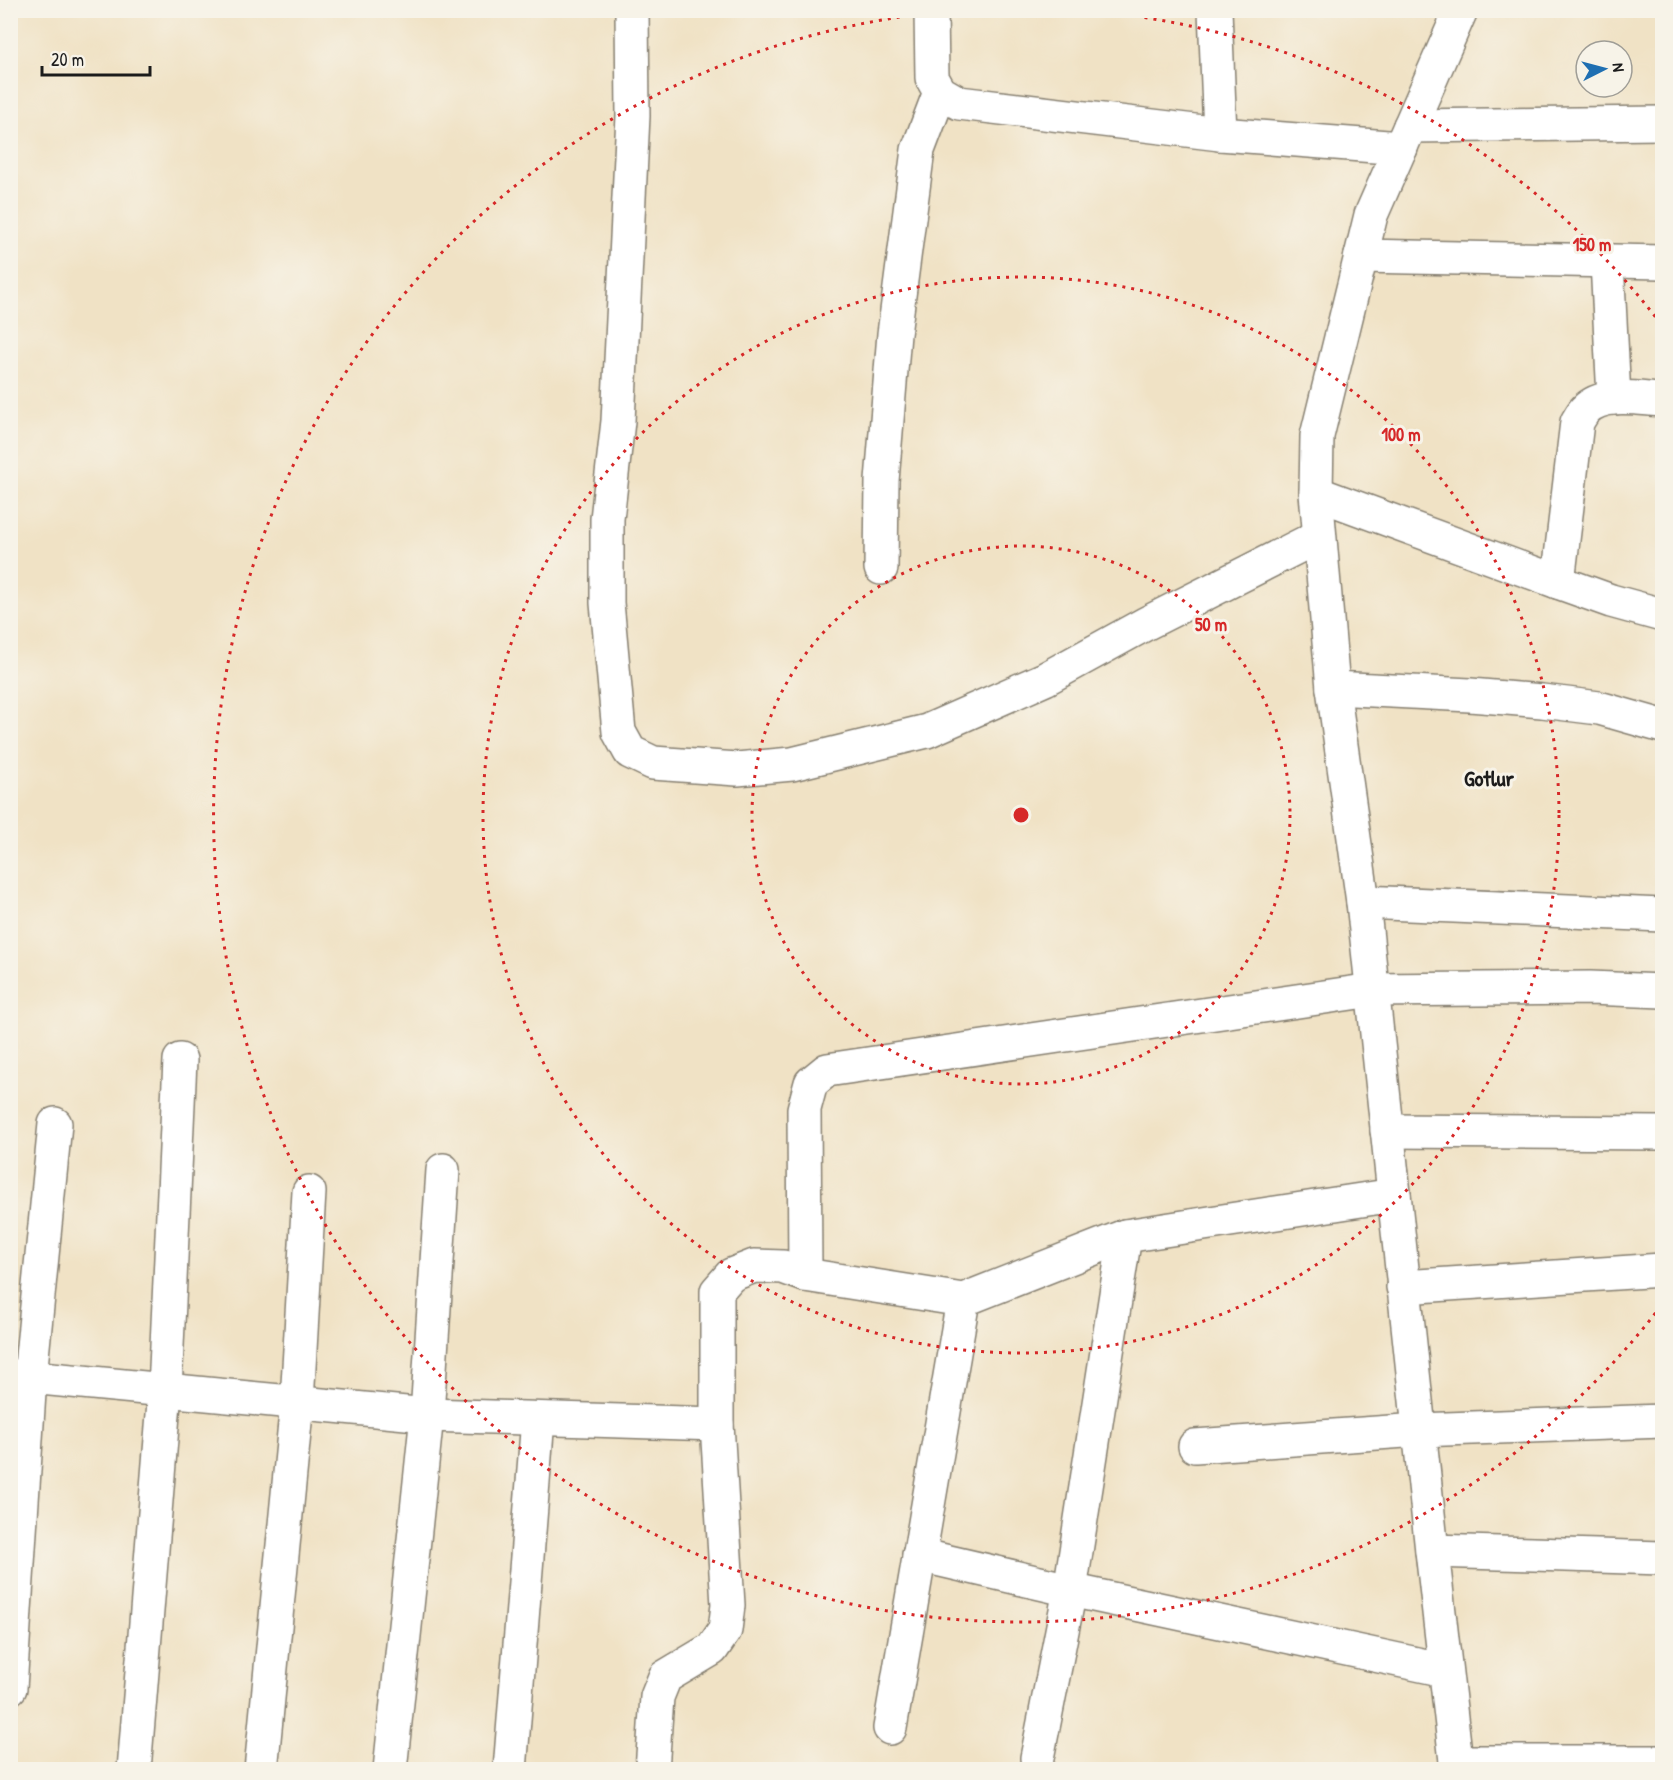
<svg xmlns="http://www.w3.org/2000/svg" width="1673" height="1780" viewBox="0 0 1673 1780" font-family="'Patrick Hand',sans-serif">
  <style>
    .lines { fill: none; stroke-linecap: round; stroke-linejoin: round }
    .minor-casing { stroke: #867f70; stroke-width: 36 }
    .minor { stroke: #fff; stroke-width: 33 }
    .ring { fill: none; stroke: #d62828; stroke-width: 3; stroke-dasharray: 3 6 }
    .labels { text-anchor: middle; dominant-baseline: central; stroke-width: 6; stroke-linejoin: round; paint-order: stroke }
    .quarter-label { font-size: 22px; font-weight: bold; fill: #1c1c1c; stroke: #f7f3e8 }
    .centre { fill: #d62828; stroke: #f7f3e8; stroke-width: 3 }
    .ring-label { font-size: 18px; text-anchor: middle; font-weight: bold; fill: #d62828; stroke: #f7f3e8; stroke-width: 6; stroke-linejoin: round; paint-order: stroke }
  </style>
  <rect width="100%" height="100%" fill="#f7f3e8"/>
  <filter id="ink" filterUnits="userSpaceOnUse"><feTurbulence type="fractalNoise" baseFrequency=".0167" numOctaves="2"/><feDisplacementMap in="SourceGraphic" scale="12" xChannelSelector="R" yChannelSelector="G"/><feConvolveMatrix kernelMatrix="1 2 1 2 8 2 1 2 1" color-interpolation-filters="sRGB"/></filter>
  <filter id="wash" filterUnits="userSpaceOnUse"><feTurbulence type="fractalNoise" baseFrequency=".008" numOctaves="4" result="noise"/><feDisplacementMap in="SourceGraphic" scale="24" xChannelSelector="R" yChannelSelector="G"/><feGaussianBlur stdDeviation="1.35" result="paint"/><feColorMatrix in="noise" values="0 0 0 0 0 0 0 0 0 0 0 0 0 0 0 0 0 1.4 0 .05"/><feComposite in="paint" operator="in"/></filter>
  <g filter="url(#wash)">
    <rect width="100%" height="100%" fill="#f0e2c5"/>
  </g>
  <g filter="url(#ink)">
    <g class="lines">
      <g class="minor-casing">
        <g id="minor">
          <polyline points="632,10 633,116 618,421 607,519 607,603 619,732 630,752 653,763 737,769 792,764 927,731 1045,679 1147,623 1319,536"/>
          <polyline points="931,10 932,78 940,92 959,103 1220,134 1401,148"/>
          <polyline points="1215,10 1220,134"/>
          <polyline points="1410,126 1662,123"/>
          <polyline points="1361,256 1662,262"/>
          <polyline points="1607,262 1614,398"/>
          <polyline points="1316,493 1558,582 1611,601 1662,615"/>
          <polyline points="881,568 882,481 894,334 918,150 940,92"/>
          <path d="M1558,582L1577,422C1579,419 1582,413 1585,410C1603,391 1639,399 1662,400"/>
          <polyline points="1333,688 1470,695 1542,701 1599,708 1662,726"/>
          <polyline points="1363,902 1662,915"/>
          <polyline points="1387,1131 1662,1133"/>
          <polyline points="805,1275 804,1109 811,1083 827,1070 1372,990 1590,988 1662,991"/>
          <polyline points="1403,1287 1662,1270"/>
          <polyline points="10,1377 30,1377 427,1415 717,1424"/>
          <polyline points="1195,1446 1419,1430 1662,1421"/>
          <polyline points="1432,1551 1662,1558"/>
          <polyline points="919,1555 1070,1590 1445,1670"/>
          <polyline points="10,1688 30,1377 55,1124"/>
          <polyline points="890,1728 963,1300"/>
          <polyline points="1037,1758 1070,1590 1125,1236"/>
          <polyline points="1456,1762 1662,1762"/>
          <polyline points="134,1770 165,1390 180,1060"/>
          <polyline points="261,1770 297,1402 309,1192"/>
          <polyline points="390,1770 427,1415 443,1170"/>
          <polyline points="510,1770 538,1419"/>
          <polyline points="652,1770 657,1697 665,1677 712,1649 725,1630 728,1605 717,1424 717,1291 731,1275 754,1266 783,1267 805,1275 963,1300 1125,1236 1394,1195"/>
          <polyline points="1457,1770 1432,1551 1363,902 1333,688 1316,493 1317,436 1371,215 1461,10"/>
        </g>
      </g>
      <use href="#minor" class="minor"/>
    </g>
  </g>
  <g class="ring">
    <circle cx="1021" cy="815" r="269"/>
    <circle cx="1021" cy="815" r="538"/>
    <path d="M1661 1306A807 807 0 1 1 951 11M1091 11A807 807 0 0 1 1661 324"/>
  </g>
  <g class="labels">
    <g class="quarter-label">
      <text x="1489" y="778">Gotlur</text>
    </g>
  </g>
  <circle cx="1021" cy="815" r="9" class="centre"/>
  <g class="ring-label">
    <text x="1592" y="251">150 m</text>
    <text x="1401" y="441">100 m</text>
    <text x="1211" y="631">50 m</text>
  </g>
  <rect width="1673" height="1780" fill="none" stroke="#f7f3e8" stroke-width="36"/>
  <g transform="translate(1604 69) rotate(84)"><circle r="28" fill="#f7f3e8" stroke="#9f9d96" stroke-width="1.5"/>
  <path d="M0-4.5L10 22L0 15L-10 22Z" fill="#1f6fb2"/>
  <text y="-9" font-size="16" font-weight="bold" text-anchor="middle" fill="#1c1c1c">N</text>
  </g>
  <path d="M42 66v9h108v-9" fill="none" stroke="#1c1c1c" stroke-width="3"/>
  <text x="51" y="66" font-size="18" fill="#1c1c1c" stroke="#f7f3e8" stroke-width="4.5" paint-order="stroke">20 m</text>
</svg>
